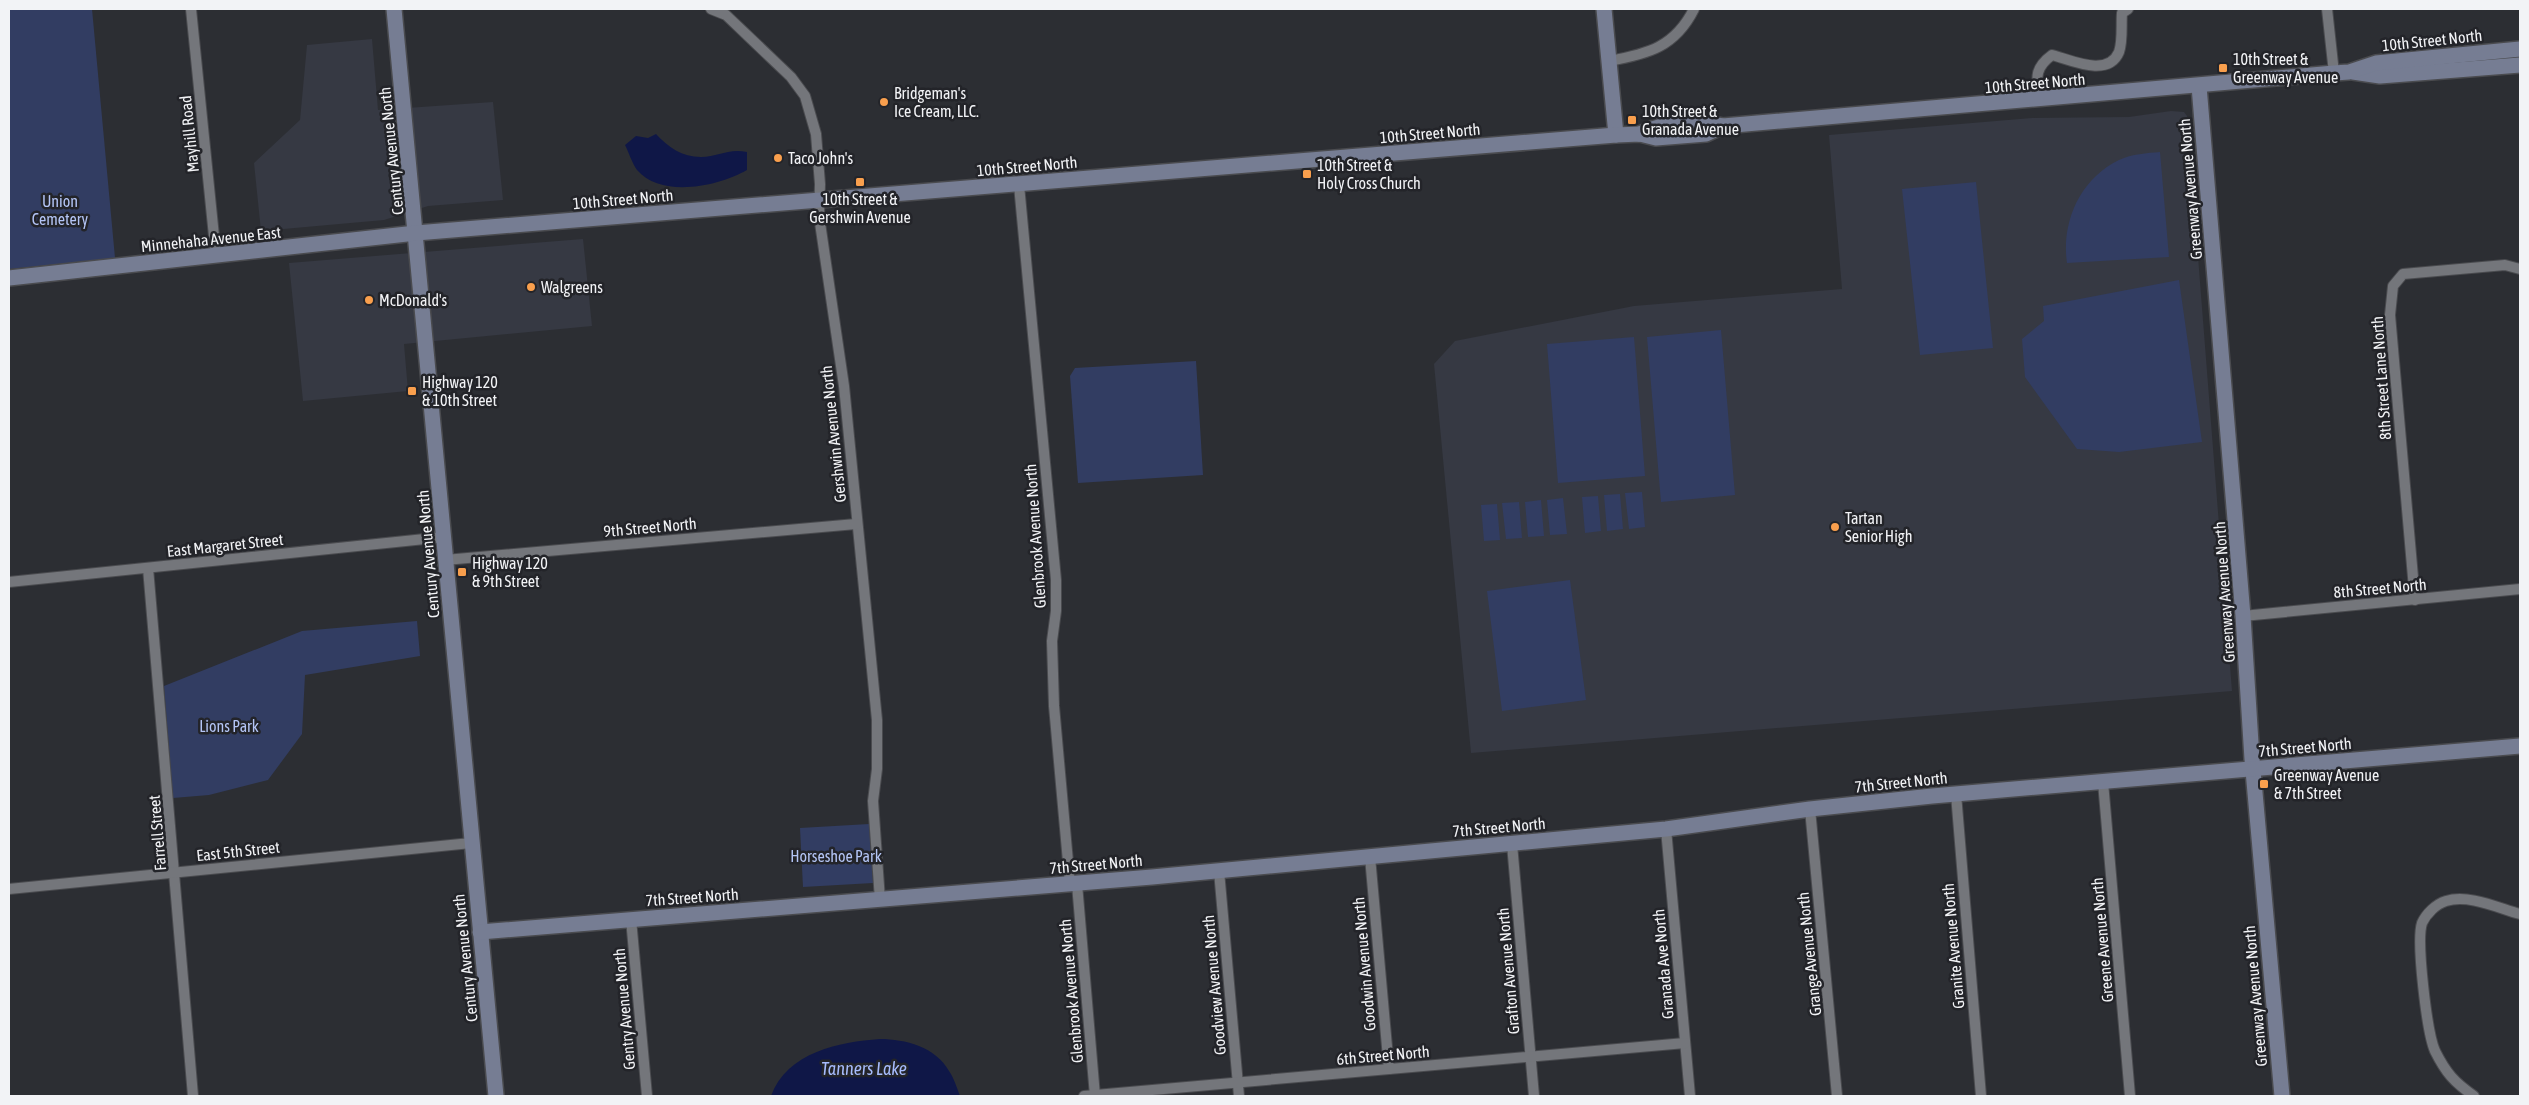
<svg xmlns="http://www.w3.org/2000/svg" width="2529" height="1105" viewBox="0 0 2529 1105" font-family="'Asap Condensed',sans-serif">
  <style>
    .built { fill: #363943 }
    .green { fill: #323d62 }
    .water { fill: #0f1747 }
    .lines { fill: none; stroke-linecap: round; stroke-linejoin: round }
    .street-casing { stroke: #4a4b4f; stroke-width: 12 }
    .secondary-casing { stroke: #4a4b4f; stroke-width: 18 }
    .street { stroke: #74767b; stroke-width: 10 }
    .secondary { stroke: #767d93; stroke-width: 15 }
    .poi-dot { fill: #f99f4d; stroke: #232429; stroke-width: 2 }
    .labels { text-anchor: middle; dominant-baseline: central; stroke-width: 5; stroke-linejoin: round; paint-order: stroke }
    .street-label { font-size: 16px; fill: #f2f3f6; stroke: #232429 }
    .poi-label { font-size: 16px; fill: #f2f3f6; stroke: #232429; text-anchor: start }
    .park-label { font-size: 16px; fill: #b4c5f6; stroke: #232429 }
    .water-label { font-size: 18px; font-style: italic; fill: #a7bcfd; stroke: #232429 }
  </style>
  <rect width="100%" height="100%" fill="#2c2e33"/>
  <g class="built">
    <polygon points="372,39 378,110 493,102 503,200 428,206 384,220 261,231 254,163 300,120 307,45"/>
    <polygon points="2171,111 2184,112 2187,116 2232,691 1471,753 1434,364 1455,341 1634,306 1842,289 1829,135 2032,118 2129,117"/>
    <polygon points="583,239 592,326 404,344 408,391 303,401 289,263"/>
  </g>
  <g class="green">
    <polygon points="9,9 92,9 115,258 9,269"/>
    <path d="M2160,152L2169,257L2067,263C2061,222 2080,179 2119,160C2132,154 2147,153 2160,152Z"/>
    <polygon points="1976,182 1993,348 1920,355 1902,189"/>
    <polygon points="2179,280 2202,442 2119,452 2077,449 2025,377 2022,339 2044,321 2043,306"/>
    <polygon points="1721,330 1735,495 1661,502 1647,337"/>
    <polygon points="1634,337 1645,476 1558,483 1547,344"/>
    <polygon points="1196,361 1203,475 1078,483 1070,376 1075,368"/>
    <polygon points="1642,492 1645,527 1629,529 1625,493"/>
    <polygon points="1620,494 1623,529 1607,531 1604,495"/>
    <polygon points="1598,496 1601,531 1585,533 1582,497"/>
    <polygon points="1563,498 1567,534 1550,535 1547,500"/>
    <polygon points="1541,500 1544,536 1528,537 1525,502"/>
    <polygon points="1519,502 1522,538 1506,539 1502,503"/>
    <polygon points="1497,504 1500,540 1484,541 1481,505"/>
    <polygon points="1570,580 1586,700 1502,711 1487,591"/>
    <polygon points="417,621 420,656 305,675 302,734 268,780 209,795 173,798 164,686 302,631"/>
    <polygon points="869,824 873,883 803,887 800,828"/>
  </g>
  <g class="water">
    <path d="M656,134C668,147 682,157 701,157C718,157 728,148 747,152V170C719,186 662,199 637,170C632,163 629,153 625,145L636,136L648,138Z"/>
    <path d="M880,1039C905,1039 936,1047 949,1071C954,1078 957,1088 960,1096H771C787,1052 839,1042 880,1039Z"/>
  </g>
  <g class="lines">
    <g class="street-casing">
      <g id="street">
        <polyline points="191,9 216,256"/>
        <polyline points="711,9 726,15 791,77 805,96 816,134 820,184 819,216 844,386 877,720 877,769 873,801 880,900"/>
        <polyline points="2327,9 2334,73"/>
        <path d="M1609,61C1648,54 1675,47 1694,9"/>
        <path d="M2039,100C2037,79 2033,69 2052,55C2071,60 2108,78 2119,52C2123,41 2121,24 2122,13L2128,9"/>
        <polyline points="1019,185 1056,580 1056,611 1052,641 1054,706 1070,884"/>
        <polyline points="445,560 856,524"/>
        <polyline points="148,568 193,1096"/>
        <polyline points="9,582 444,537"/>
        <polyline points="2415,600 2390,315 2393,286 2403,274 2505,265 2520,269"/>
        <polyline points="2243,616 2520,589"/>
        <polyline points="2103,782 2130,1096"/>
        <polyline points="1956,794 1981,1096"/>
        <polyline points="1810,809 1837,1096"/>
        <polyline points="1666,829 1690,1096"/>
        <polyline points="1512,844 1534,1096"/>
        <polyline points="1370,857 1389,1069"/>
        <polyline points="1219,871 1239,1096"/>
        <polyline points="1077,884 1095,1096"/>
        <polyline points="9,889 471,843"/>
        <polyline points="631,919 647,1096"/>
        <polyline points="1084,1096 1685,1043"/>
        <path d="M2474,1096C2454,1082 2446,1073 2435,1051C2427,1033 2416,941 2422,923C2426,914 2436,904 2446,901C2469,894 2498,908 2520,914"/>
      </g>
    </g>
    <g class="secondary-casing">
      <g id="secondary">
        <polyline points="394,9 496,1096"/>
        <polyline points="1604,9 1616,135"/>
        <polyline points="2353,72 2380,76 2520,65"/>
        <polyline points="2199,86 2243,616 2252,759 2282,1096"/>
        <path d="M1640,134C1665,121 1696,120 1723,126L2334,73L2349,72L2376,63L2520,49"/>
        <polyline points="9,278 416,233 1616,135 1640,134 1656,138 1706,134 1723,126"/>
        <polyline points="480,932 1152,877 1666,829 1810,809 1932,796 2520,746"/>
      </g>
    </g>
    <use href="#street" class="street"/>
    <use href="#secondary" class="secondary"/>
  </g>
  <g class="poi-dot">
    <rect x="2218" y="63" width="10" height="10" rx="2.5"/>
    <circle cx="884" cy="102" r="5"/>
    <rect x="1627" y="115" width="10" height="10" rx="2.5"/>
    <circle cx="778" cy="158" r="5"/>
    <rect x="1302" y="169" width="10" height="10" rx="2.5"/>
    <rect x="855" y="177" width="10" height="10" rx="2.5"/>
    <circle cx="531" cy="287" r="5"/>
    <circle cx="369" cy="300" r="5"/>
    <rect x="407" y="386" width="10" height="10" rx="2.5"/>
    <circle cx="1835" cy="527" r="5"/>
    <rect x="457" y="567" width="10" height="10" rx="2.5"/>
    <rect x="2259" y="779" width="10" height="10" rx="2.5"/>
  </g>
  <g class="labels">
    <g class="street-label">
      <text transform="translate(2432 40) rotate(-6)">10th Street North</text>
      <text transform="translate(2035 83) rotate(-5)">10th Street North</text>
      <text transform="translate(1430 133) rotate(-5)">10th Street North</text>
      <text transform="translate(189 134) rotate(-96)">Mayhill Road</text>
      <text transform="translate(391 151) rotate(-96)">Century Avenue North</text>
      <text transform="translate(1027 166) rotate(-5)">10th Street North</text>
      <text transform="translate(2190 189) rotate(-95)">Greenway Avenue North</text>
      <text transform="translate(623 199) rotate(-5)">10th Street North</text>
      <text transform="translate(211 239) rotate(-6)">Minnehaha Avenue East</text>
      <text transform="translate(2381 378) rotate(-94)">8th Street Lane North</text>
      <text transform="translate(833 434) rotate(-96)">Gershwin Avenue North</text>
      <text transform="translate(650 527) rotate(-5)">9th Street North</text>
      <text transform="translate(1035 536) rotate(-94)">Glenbrook Avenue North</text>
      <text transform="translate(225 545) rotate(-6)">East Margaret Street</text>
      <text transform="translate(428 554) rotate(-95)">Century Avenue North</text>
      <text transform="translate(2380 588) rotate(-5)">8th Street North</text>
      <text transform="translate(2224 592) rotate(-94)">Greenway Avenue North</text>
      <text transform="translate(2305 747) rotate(-5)">7th Street North</text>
      <text transform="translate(1901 782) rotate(-6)">7th Street North</text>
      <text transform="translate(1499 827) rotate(-5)">7th Street North</text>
      <text transform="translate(157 833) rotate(-95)">Farrell Street</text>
      <text transform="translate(238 851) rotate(-6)">East 5th Street</text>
      <text transform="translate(1096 864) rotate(-5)">7th Street North</text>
      <text transform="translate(692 897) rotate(-4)">7th Street North</text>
      <text transform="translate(2102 940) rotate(-95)">Greene Avenue North</text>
      <text transform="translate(1953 946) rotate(-95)">Granite Avenue North</text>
      <text transform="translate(1809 954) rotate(-96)">Grange Avenue North</text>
      <text transform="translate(465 958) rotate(-96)">Century Avenue North</text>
      <text transform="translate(1364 964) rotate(-95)">Goodwin Avenue North</text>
      <text transform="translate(1663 964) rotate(-95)">Granada Ave North</text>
      <text transform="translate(1508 971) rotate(-95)">Grafton Avenue North</text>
      <text transform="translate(1214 985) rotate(-95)">Goodview Avenue North</text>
      <text transform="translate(1071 991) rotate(-95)">Glenbrook Avenue North</text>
      <text transform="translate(2255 996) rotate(-95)">Greenway Avenue North</text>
      <text transform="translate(624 1009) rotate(-95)">Gentry Avenue North</text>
      <text transform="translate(1383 1055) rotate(-5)">6th Street North</text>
    </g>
    <g class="poi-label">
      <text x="2233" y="59">10th Street &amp;<tspan x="2233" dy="18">Greenway Avenue</tspan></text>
      <text x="894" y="93">Bridgeman's<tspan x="894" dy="18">Ice Cream, LLC.</tspan></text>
      <text x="1642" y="111">10th Street &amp;<tspan x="1642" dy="18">Granada Avenue</tspan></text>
      <text x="788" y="158">Taco John's</text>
      <text x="1317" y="165">10th Street &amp;<tspan x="1317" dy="18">Holy Cross Church</tspan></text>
      <text x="860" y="199" text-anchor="middle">10th Street &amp;<tspan x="860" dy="18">Gershwin Avenue</tspan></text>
      <text x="541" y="287">Walgreens</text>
      <text x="379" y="300">McDonald's</text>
      <text x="422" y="382">Highway 120<tspan x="422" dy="18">&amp; 10th Street</tspan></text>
      <text x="1845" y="518">Tartan<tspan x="1845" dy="18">Senior High</tspan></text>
      <text x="472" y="563">Highway 120<tspan x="472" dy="18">&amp; 9th Street</tspan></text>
      <text x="2274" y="775">Greenway Avenue<tspan x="2274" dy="18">&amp; 7th Street</tspan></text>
    </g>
    <g class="park-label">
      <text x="60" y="201">Union<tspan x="60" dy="18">Cemetery</tspan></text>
      <text x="229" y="726">Lions Park</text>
      <text x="836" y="856">Horseshoe Park</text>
    </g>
    <g class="water-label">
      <text x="864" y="1068">Tanners Lake</text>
    </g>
  </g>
  <rect width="2529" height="1105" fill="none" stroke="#f2f3f6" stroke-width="20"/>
</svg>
